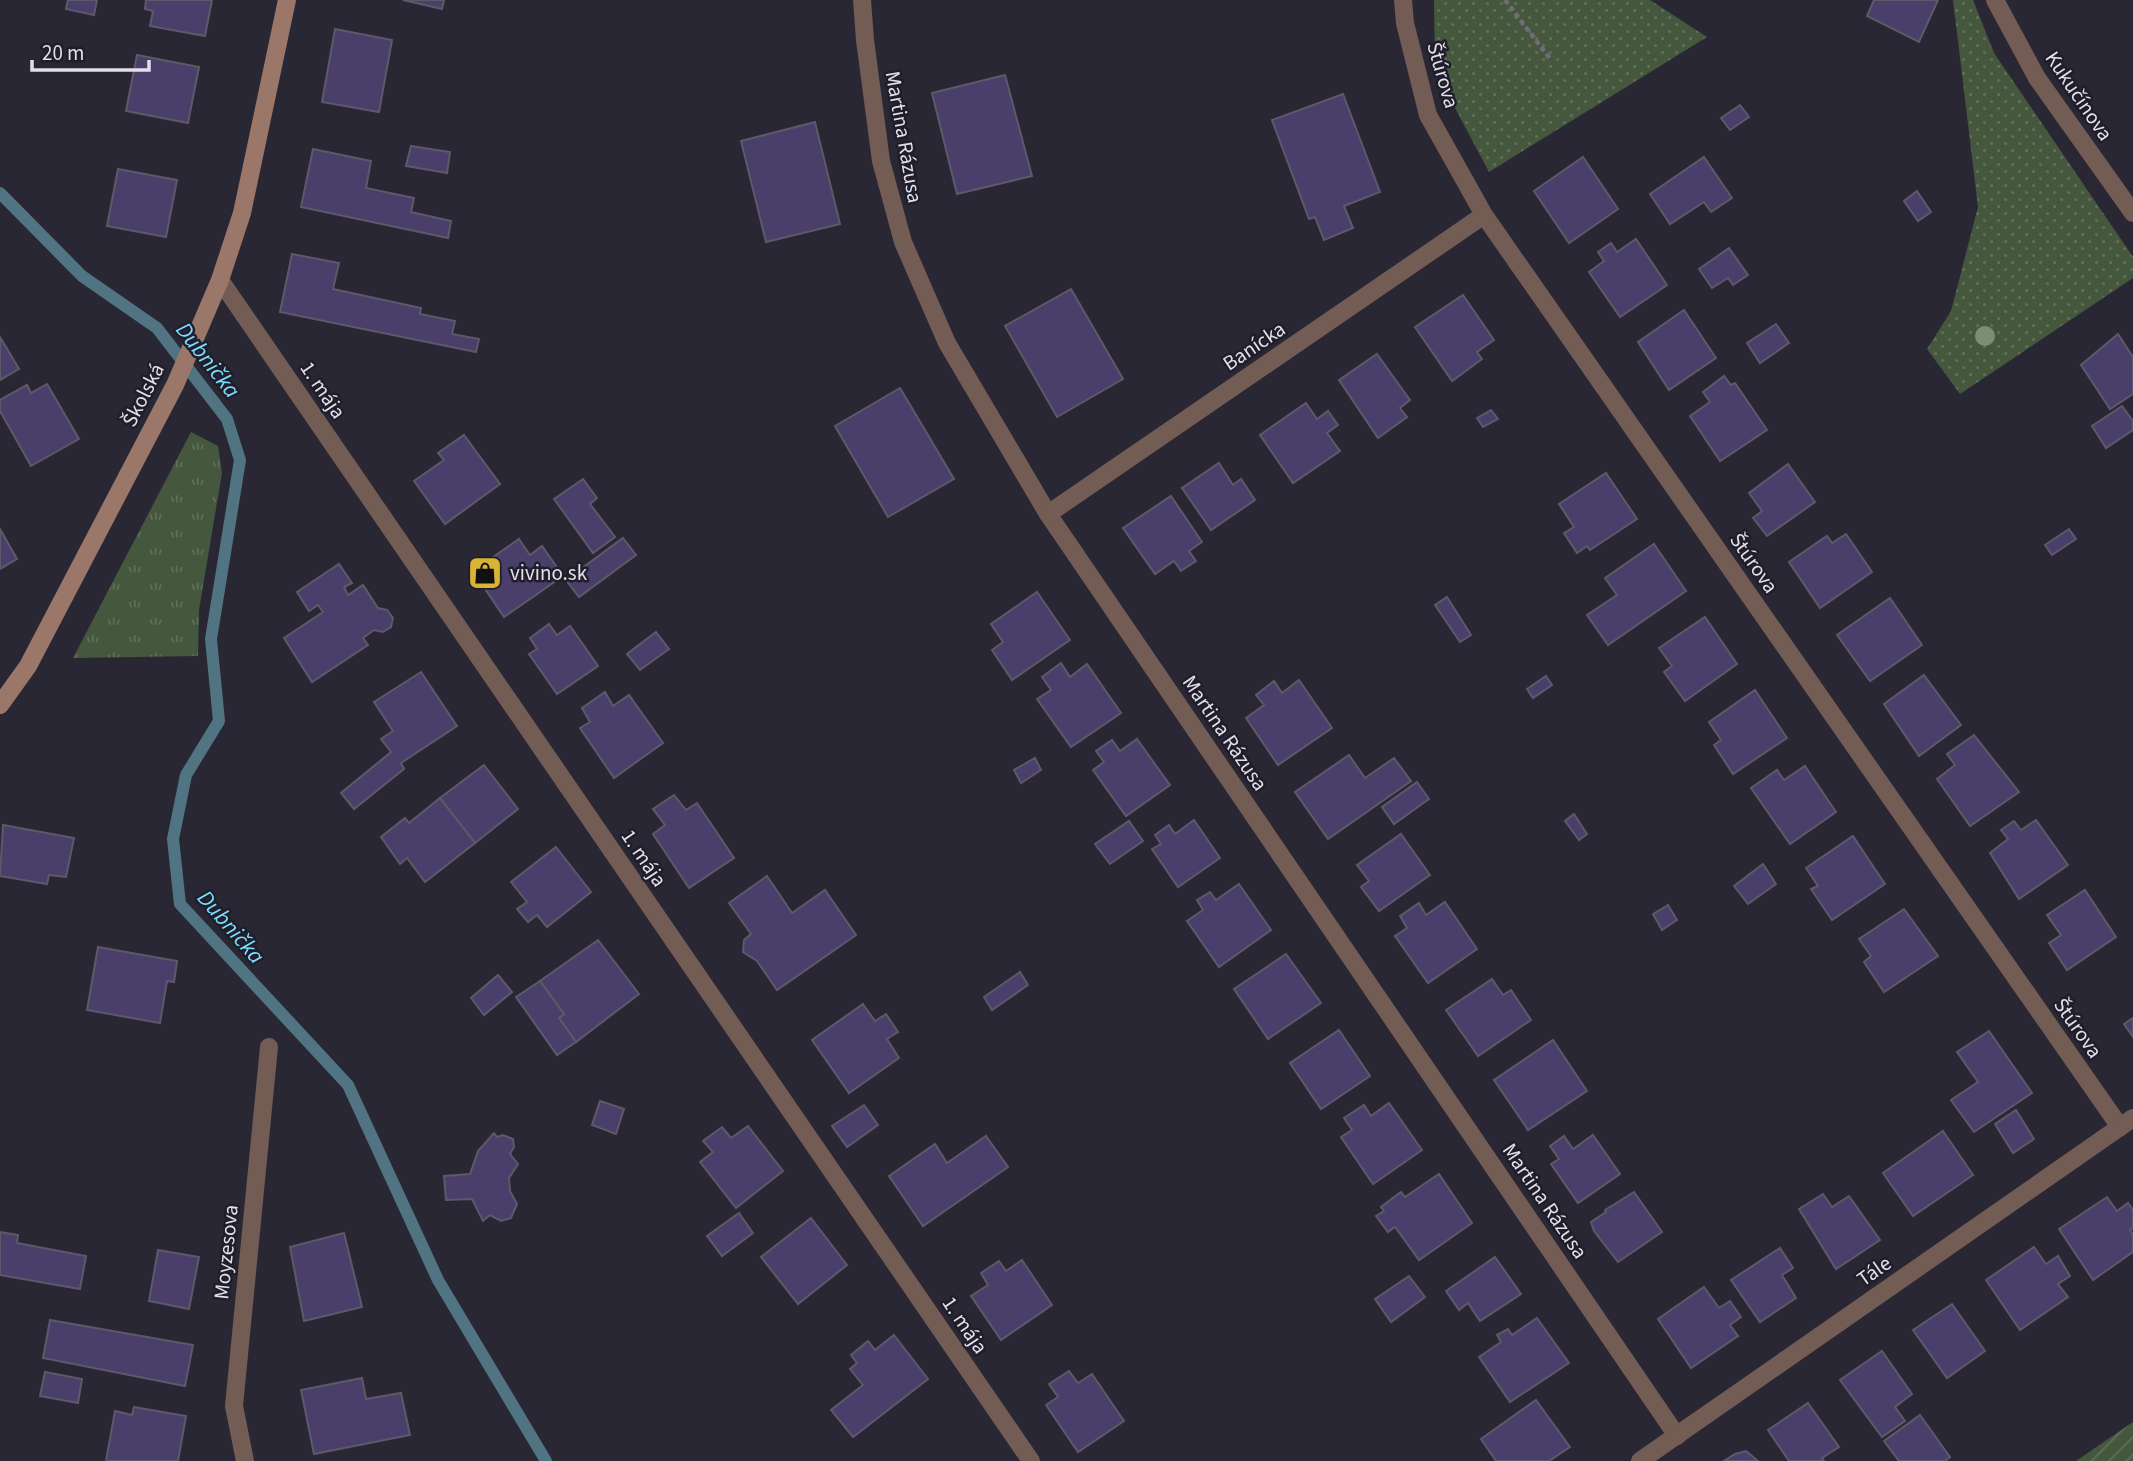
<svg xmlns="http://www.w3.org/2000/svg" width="2133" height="1461" viewBox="0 0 2133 1461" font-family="'Source Sans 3',sans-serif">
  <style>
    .grass { fill: url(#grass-tufts) }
    .park { fill: url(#park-dots) }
    .garden { fill: url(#garden-furrows) }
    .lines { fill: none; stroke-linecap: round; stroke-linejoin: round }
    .stream { stroke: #507481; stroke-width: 12 }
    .building { fill: #4a3f6a; stroke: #5c5969; stroke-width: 2 }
    .path { stroke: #706d79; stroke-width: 4.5; stroke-dasharray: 5 3.5; stroke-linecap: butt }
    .street { stroke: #725c53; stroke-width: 18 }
    .secondary { stroke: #9b7769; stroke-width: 18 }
    .tree { fill: #799171 }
    .labels { text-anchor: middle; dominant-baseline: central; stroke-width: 5; stroke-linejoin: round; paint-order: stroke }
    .street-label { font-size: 21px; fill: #e2e0e9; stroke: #211e2b }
    .poi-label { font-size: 21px; fill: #e2e0e9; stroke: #211e2b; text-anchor: start }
    .water-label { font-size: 23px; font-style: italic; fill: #7adefc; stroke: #211e2b }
  </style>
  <defs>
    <pattern id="grass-tufts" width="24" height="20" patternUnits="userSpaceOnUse" patternTransform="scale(1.75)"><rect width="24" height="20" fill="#45573d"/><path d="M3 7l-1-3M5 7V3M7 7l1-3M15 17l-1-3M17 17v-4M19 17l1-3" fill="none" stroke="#606f59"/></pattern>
    <pattern id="park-dots" width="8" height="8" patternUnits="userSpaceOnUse" patternTransform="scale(1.75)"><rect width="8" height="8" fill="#45573d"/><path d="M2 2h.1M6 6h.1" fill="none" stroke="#606f59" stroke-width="1.8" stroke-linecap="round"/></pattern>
    <pattern id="garden-furrows" width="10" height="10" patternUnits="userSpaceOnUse" patternTransform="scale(1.75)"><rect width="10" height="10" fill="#45573d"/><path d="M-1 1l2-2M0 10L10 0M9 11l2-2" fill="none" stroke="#606f59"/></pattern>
  </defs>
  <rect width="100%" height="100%" fill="#2a2735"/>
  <polygon class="grass" points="191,432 218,446 222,473 199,610 198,656 73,658"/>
  <g class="park">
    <polygon points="1434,0 1650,0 1707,37 1489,172 1435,70"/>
    <polygon points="1953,0 1973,0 1994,53 2133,257 2133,278 1960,394 1927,349 1951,311 1978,207"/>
  </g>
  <polygon class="garden" points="2133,1422 2133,1461 2076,1461"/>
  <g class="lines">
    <polyline class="stream" points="0,193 82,276 157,328 227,419 240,460 211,639 219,721 186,775 173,839 180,904 348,1085 438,1280 546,1461"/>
  </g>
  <g class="building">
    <polygon points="68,0 97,0 94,15 66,9"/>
    <polygon points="146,0 212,0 205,36 150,26 153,11 145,9"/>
    <polygon points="403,0 444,0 442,9"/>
    <polygon points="1874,0 1938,0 1919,42 1867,16"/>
    <polygon points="335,29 392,40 379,112 322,102"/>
    <polygon points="137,55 199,67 188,123 126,111"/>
    <polygon points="1005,75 1032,176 957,194 932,93"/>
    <polygon points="1343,94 1380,192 1344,206 1353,228 1324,240 1315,217 1309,219 1272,120"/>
    <polygon points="1740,105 1749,117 1730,130 1721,118"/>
    <polygon points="815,122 840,224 766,242 741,141"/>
    <polygon points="411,146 450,152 447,173 406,166"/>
    <polygon points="313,149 371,161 366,188 414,198 411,212 451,221 448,238 301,207"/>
    <polygon points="1583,157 1618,209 1569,243 1534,191"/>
    <polygon points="1704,157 1732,198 1711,212 1704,202 1670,224 1650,194"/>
    <polygon points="118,169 177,180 166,237 107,226"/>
    <polygon points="1917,191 1931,212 1918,221 1904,201"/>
    <polygon points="1636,239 1667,285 1620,317 1589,272 1604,261 1598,252 1611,243 1617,252"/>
    <polygon points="1729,248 1748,275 1733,285 1728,278 1712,288 1699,269"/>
    <polygon points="292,254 339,263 333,289 421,308 420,314 455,321 452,334 479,339 476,352 280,312"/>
    <polygon points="1071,289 1123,379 1057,417 1005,326"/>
    <polygon points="1463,295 1494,340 1477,352 1482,359 1452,381 1415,327"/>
    <polygon points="1684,310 1716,358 1669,390 1638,342"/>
    <polygon points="1776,324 1789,343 1760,363 1747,343"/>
    <polygon points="2118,334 2133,357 2133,394 2110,409 2081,365"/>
    <polygon points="0,337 19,369 0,380"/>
    <polygon points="1377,354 1410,400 1400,408 1407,417 1378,438 1339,380"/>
    <polygon points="1724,376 1731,385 1735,383 1767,430 1720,461 1690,416 1710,402 1703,392"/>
    <polygon points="47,384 79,439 31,466 0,411 0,400 27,385 31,393"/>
    <polygon points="900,388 954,479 888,517 835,426"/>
    <polygon points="1306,403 1317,419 1328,411 1338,425 1327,433 1340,451 1293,483 1260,435"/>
    <polygon points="2122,406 2133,421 2133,430 2106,448 2092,426"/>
    <polygon points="1491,410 1498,419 1483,427 1477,418"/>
    <polygon points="464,435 500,484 445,524 414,481 444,460 438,453"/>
    <polygon points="1219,463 1233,485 1241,479 1255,500 1211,530 1182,488"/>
    <polygon points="1788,464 1815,502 1767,536 1753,518 1762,511 1749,493"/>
    <polygon points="1606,473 1637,519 1590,550 1587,546 1577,553 1564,533 1574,527 1559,504"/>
    <polygon points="583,479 597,498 590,504 615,537 593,553 554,499"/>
    <polygon points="1171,496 1202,542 1189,551 1196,561 1181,571 1174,561 1155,574 1123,528"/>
    <polygon points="0,529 17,559 0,569"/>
    <polygon points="2069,529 2076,539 2052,555 2045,545"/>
    <polygon points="1846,534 1872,572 1820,608 1789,562 1827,536 1832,543"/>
    <polygon points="623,538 636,555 579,597 566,580"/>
    <polygon points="519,539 530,555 542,546 563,576 504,617 473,571"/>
    <polygon points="1654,544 1686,591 1608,645 1587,615 1617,595 1605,578"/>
    <polygon points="339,564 352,583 344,587 348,595 363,585 378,608 387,610 393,618 391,627 383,632 374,630 363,638 368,645 312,682 284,638 323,612 318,605 309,611 297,592"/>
    <polygon points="1037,592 1070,640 1012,680 992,650 1003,642 991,624"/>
    <polygon points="1447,597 1471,635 1460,642 1435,605"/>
    <polygon points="1890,598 1922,645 1870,681 1837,635"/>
    <polygon points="1705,617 1737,664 1685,701 1664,672 1672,666 1659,648"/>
    <polygon points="549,624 557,635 570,626 598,666 557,694 529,654 537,649 530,638"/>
    <polygon points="656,632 669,649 640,670 627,654"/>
    <polygon points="1061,663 1070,677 1087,664 1121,713 1071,747 1037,699 1051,690 1042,677"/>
    <polygon points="421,672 457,726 401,763 404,769 354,809 341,793 391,752 381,739 393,731 374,702"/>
    <polygon points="1924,675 1961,725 1919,756 1884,704"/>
    <polygon points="1546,676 1552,685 1533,698 1527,689"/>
    <polygon points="1299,680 1332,728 1278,765 1246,718 1264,705 1256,695 1274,681 1282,693"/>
    <polygon points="1755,690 1787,738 1733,774 1714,745 1721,740 1709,722"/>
    <polygon points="605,692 613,706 629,695 663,743 614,778 580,728 590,722 582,708"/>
    <polygon points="1974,735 2019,792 1970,826 1937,779 1955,765 1947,754"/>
    <polygon points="1137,739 1170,785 1126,816 1093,770 1104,762 1096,751 1112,740 1120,751"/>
    <polygon points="1349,755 1365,778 1394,758 1411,781 1328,839 1295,792"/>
    <polygon points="1035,758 1041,770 1021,783 1014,770"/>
    <polygon points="484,765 518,809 475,843 440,798"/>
    <polygon points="1805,766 1836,812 1790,844 1751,788 1777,770 1784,780"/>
    <polygon points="1417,782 1429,799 1394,824 1382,807"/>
    <polygon points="674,795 686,810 697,803 734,858 689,888 653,834 665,825 653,809"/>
    <polygon points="440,798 475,843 425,882 407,858 400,864 381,837 405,818 409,823"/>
    <polygon points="1574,814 1587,834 1579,840 1565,821"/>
    <polygon points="1194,820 1220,858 1178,887 1152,849 1161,844 1155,835 1169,825 1175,834"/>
    <polygon points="2036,820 2068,865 2019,899 1990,853 2008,839 2001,830 2014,821 2021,830"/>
    <polygon points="1129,821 1143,841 1110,864 1095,844"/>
    <polygon points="3,825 74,838 66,877 49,875 47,884 0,876"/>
    <polygon points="1401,834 1430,875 1379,911 1361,887 1369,881 1357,865"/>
    <polygon points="1853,836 1885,884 1832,920 1811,889 1818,886 1806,868"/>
    <polygon points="556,847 591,892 547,927 537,915 528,922 517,909 527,902 511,882"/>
    <polygon points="1763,864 1776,884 1748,904 1734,886"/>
    <polygon points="767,876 792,913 825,890 856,935 777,990 757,961 743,952 744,940 751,934 729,903"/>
    <polygon points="1239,884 1271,930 1219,967 1187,921 1203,910 1197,900 1210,892 1216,900"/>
    <polygon points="2085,890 2116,937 2067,970 2049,943 2061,935 2047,915"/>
    <polygon points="1445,902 1477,949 1428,983 1395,936 1407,928 1400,916 1419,903 1426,915"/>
    <polygon points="1668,905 1677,920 1662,930 1653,914"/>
    <polygon points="1904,909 1938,956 1884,992 1864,962 1871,956 1859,939"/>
    <polygon points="598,940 639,994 576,1042 559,1018 564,1014 540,981"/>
    <polygon points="98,947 177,961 174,982 167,981 160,1023 87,1010"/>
    <polygon points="1286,954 1321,1003 1268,1039 1234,989"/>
    <polygon points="1020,972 1028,985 992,1010 984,997"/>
    <polygon points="498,975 512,992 484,1015 471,998"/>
    <polygon points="1492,979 1503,995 1511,990 1531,1020 1478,1056 1446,1010"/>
    <polygon points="540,981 564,1014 559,1018 576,1042 557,1055 516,997"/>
    <polygon points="863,1004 875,1021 886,1014 898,1032 887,1039 899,1058 849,1093 812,1040"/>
    <polygon points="2133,1018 2133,1037 2124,1024"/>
    <polygon points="1339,1030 1370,1076 1321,1109 1290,1063"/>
    <polygon points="1989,1031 2032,1093 1974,1132 1951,1100 1978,1082 1957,1052"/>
    <polygon points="1553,1040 1587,1091 1528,1130 1494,1080"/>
    <polygon points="600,1101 624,1109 616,1134 592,1125"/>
    <polygon points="1389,1103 1422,1150 1373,1184 1341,1137 1352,1130 1344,1118 1364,1105 1371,1116"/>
    <polygon points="864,1105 878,1125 847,1147 832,1126"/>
    <polygon points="2016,1110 2034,1139 2013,1153 1995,1124"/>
    <polygon points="748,1126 783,1171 736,1208 700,1162 713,1152 703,1141 722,1127 731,1138"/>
    <polygon points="1943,1131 1973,1175 1913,1216 1883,1173"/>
    <polygon points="494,1133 497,1137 503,1135 513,1139 514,1147 510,1154 518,1164 509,1178 510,1191 517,1204 511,1218 501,1221 490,1215 483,1221 472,1199 446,1200 444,1176 470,1174 478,1151"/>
    <polygon points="1593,1135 1620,1174 1578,1203 1551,1164 1559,1159 1550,1146 1564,1136 1573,1149"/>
    <polygon points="986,1136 1008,1167 923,1226 889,1176 935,1144 947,1163"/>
    <polygon points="1439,1174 1472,1223 1419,1260 1395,1227 1388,1232 1376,1216 1384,1211 1381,1207 1401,1192 1405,1197"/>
    <polygon points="1634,1192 1662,1232 1618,1262 1594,1231 1591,1222 1606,1212 1605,1210"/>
    <polygon points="1823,1194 1832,1207 1849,1196 1880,1240 1836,1269 1799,1209"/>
    <polygon points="2107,1197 2117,1211 2128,1203 2133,1210 2133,1228 2130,1230 2133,1235 2133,1252 2093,1280 2059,1229"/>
    <polygon points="739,1213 753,1233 722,1256 707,1236"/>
    <polygon points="811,1218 847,1265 798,1304 761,1257"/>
    <polygon points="0,1232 18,1235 17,1243 86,1256 80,1289 0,1275"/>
    <polygon points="344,1233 362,1307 304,1321 290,1247"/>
    <polygon points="2034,1247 2046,1264 2058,1256 2070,1276 2058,1284 2068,1297 2020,1330 1986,1280"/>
    <polygon points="1780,1248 1793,1268 1782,1275 1796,1298 1760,1322 1731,1280"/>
    <polygon points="158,1250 199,1257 189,1309 149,1301"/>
    <polygon points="1495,1257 1521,1294 1480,1321 1468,1303 1459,1310 1446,1291"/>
    <polygon points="1022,1260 1052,1305 1001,1340 971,1296 988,1285 981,1273 999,1261 1006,1271"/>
    <polygon points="1409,1276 1425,1297 1391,1322 1375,1299"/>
    <polygon points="1704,1287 1719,1308 1730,1301 1741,1317 1730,1325 1738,1336 1691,1368 1658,1319"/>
    <polygon points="1952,1304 1985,1351 1947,1378 1913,1330"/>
    <polygon points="1537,1318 1569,1363 1510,1402 1479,1357 1501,1342 1497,1335 1508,1329 1512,1335"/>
    <polygon points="50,1320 193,1345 185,1386 43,1358"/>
    <polygon points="894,1335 928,1379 853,1437 831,1410 863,1385 850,1369 857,1363 851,1355 868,1341 875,1350"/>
    <polygon points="1882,1351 1912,1394 1895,1407 1905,1421 1882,1437 1840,1380"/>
    <polygon points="1069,1371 1078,1383 1092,1374 1124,1421 1078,1452 1046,1405 1058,1397 1049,1384"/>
    <polygon points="45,1372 82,1379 78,1403 40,1396"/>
    <polygon points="362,1378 366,1399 401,1393 410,1435 314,1454 301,1390"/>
    <polygon points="1536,1400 1570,1447 1549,1461 1496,1461 1481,1439"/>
    <polygon points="1808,1403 1839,1447 1822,1458 1824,1461 1789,1461 1768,1430"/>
    <polygon points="134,1407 186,1416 178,1461 106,1461 115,1411 132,1415"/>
    <polygon points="1920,1415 1950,1457 1945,1461 1899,1461 1884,1441"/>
    <polygon points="1746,1451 1758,1461 1724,1461 1735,1454"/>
  </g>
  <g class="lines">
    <polyline class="path" points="1505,0 1551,60"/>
    <g class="street">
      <polyline points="862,0 865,40 881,161 903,242 947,343 1048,514 1677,1436"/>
      <polyline points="1403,0 1405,23 1428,115 1484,215 2120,1127"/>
      <polyline points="1995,0 2037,78 2133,213"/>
      <polyline points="220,280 1031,1461"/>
      <polyline points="1048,514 1484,215"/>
      <polyline points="245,1461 234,1406 269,1047"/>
      <polyline points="1640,1461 2133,1118"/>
    </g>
    <polyline class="secondary" points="0,705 28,666 175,385 220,280 242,213 287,0"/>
  </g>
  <circle class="tree" cx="1985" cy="336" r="10"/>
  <defs>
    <g id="shop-square" transform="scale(1.75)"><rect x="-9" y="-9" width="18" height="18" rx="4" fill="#d7b434" stroke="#211e2b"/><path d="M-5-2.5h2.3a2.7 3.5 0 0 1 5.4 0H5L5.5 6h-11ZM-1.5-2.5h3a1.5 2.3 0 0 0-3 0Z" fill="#111"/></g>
  </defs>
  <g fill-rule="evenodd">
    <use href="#shop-square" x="485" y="573"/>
  </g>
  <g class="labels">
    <g class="street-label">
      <text transform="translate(1443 75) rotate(74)">Štúrova</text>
      <text transform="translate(2079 96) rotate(56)">Kukučínova</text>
      <text transform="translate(904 137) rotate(80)">Martina Rázusa</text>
      <text transform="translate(1254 346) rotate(-34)">Banícka</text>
      <text transform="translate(323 390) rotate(56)">1. mája</text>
      <text transform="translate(143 395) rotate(-63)">Školská</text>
      <text transform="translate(1754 563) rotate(55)">Štúrova</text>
      <text transform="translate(1225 733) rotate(56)">Martina Rázusa</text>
      <text transform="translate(644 858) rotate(56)">1. mája</text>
      <text transform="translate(2078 1028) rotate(55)">Štúrova</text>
      <text transform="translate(1545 1201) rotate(56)">Martina Rázusa</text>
      <text transform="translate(226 1252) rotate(-84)">Moyzesova</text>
      <text transform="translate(1874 1271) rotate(-35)">Tále</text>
      <text transform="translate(965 1325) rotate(56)">1. mája</text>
    </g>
    <g class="poi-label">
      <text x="510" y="573">vivino.sk</text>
    </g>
    <g class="water-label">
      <text transform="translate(208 360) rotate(52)">Dubnička</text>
      <text transform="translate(231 927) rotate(49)">Dubnička</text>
    </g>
  </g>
  <path d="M32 60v10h117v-10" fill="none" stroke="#e2e0e9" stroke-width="3.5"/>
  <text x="42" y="60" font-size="21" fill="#e2e0e9" stroke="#211e2b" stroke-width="5" paint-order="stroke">20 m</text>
</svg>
